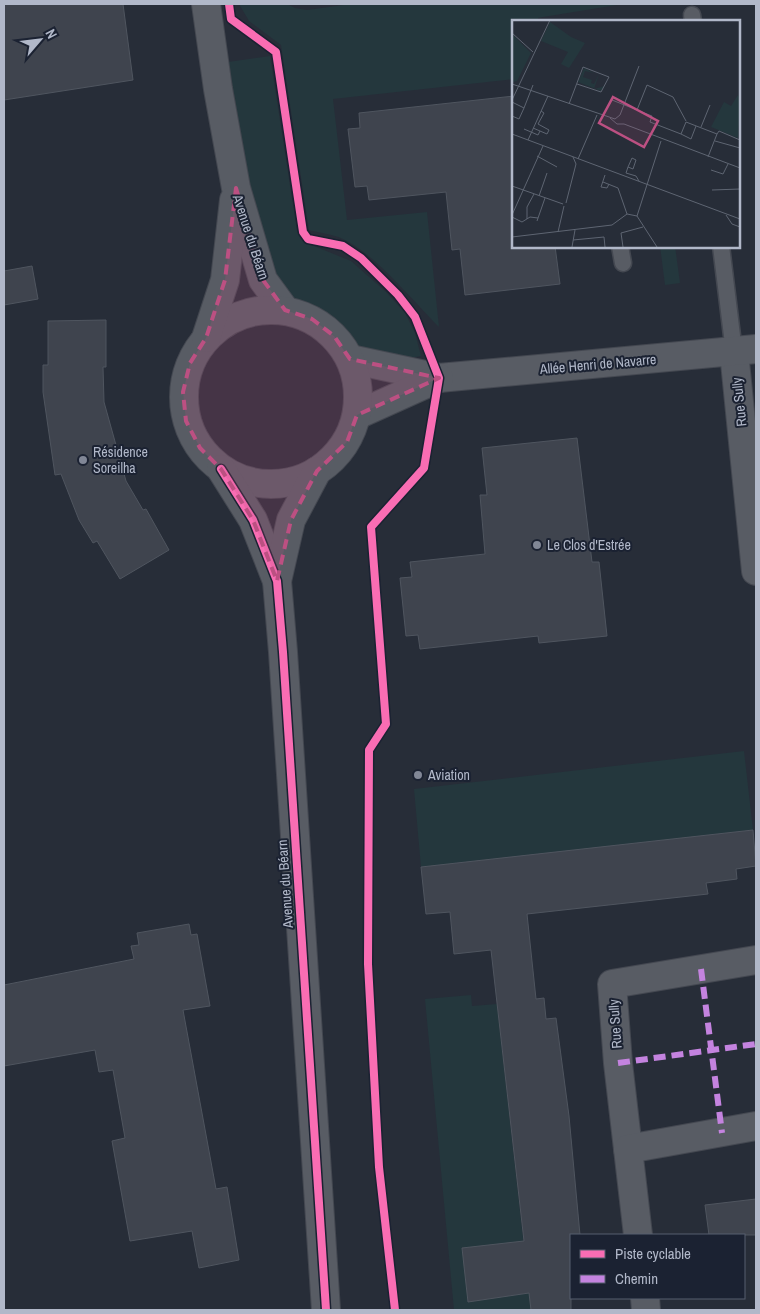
<svg xmlns="http://www.w3.org/2000/svg" width="760" height="1314" viewBox="0 0 760 1314" font-family="'Archivo Narrow',sans-serif">
  <style>
    .green { fill: #24373d }
    .building { fill: #3f444e; stroke: #4f555f }
    .lines { fill: none; stroke-linecap: round; stroke-linejoin: round }
    .service-casing { stroke: #444851; stroke-width: 19 }
    .minor-casing { stroke: #444851; stroke-width: 30 }
    .tertiary-casing { stroke: #444851; stroke-width: 30 }
    .service { stroke: #585c64; stroke-width: 16 }
    .minor { stroke: #585c64; stroke-width: 28 }
    .tertiary { stroke: #585c64; stroke-width: 28 }
    .quiet { stroke: #c483df; stroke-width: 6; stroke-dasharray: 12 6; stroke-linecap: butt }
    .cycleway-casing { stroke: #1b2232; stroke-width: 11 }
    .cycleway { stroke: #f96db3; stroke-width: 8 }
    .marked { fill: #bc5082; fill-opacity: 0.2; stroke: #bc5082; stroke-width: 4; stroke-dasharray: 10 6; stroke-linejoin: round }
    .poi-dot { fill: #818796; stroke: #1b2232; stroke-width: 2 }
    .labels { text-anchor: middle; dominant-baseline: central; stroke-width: 4; stroke-linejoin: round; paint-order: stroke }
    .street-label { font-size: 14px; fill: #b1b8c9; stroke: #1b2232 }
    .poi-label { font-size: 14px; fill: #b1b8c9; stroke: #1b2232; text-anchor: start }
    .inset-road { fill: none; stroke: #5e6572; stroke-width: 1 }
    .view { fill: #bc5082; fill-opacity: 0.15; stroke: #bc5082; stroke-width: 2.5 }
    .inset-edge { fill: none; stroke: #b1b8c9; stroke-width: 2.5 }
  </style>
  <rect width="100%" height="100%" fill="#272d38"/>
  <g class="green">
    <path d="M239,4H287L295,8L307,10L351,4H623L543,17L538,18V21H514V79L333,99L347,220L427,212L439,327C414,302 374,253 343,239C333,234 319,233 309,230L281,45L249,21Z"/>
    <polygon points="270,56 297,231 304,242 351,261 386,292 405,313 415,333 421,356 400,360 362,352 341,327 317,309 295,299 278,279 259,240 228,62"/>
    <polygon points="660,246 675,246 680,283 665,285"/>
    <polygon points="744,751 753,830 421,867 414,789"/>
    <polygon points="471,995 472,1006 497,1004 531,1310 454,1310 425,999"/>
  </g>
  <g class="building">
    <polygon points="4,4 123,4 133,80 4,100"/>
    <polygon points="514,96 514,246 555,246 560,284 465,295 460,249 452,250 446,192 369,200 367,186 355,187 348,129 360,128 359,113"/>
    <polygon points="32,266 38,299 4,305 4,271"/>
    <polygon points="106,320 106,367 103,367 104,402 126,481 143,510 146,509 169,550 120,579 97,541 93,543 79,520 61,474 55,475 43,392 43,365 48,365 48,321"/>
    <polygon points="577,438 592,562 599,562 607,636 539,643 538,636 420,649 418,635 406,636 400,578 412,577 410,562 485,554 480,495 487,495 482,448"/>
    <polygon points="753,830 756,866 736,869 737,879 706,883 708,894 527,914 536,999 544,998 546,1019 556,1018 569,1116 580,1235 571,1235 571,1310 531,1310 529,1293 468,1302 462,1248 524,1241 491,950 454,954 450,912 426,914 421,867"/>
    <polygon points="189,924 191,935 197,934 210,1006 183,1010 216,1189 227,1187 239,1260 199,1268 192,1231 130,1241 112,1141 125,1138 113,1070 99,1072 95,1050 4,1066 4,985 134,959 131,946 139,945 137,933"/>
    <polygon points="756,1199 756,1235 709,1235 705,1205"/>
  </g>
  <g class="lines">
    <g class="service-casing">
      <g id="service">
        <polyline points="692,15 693,21"/>
        <polyline points="620,246 623,263"/>
        <polyline points="721,246 734,352"/>
      </g>
    </g>
    <g class="minor-casing">
      <g id="minor">
        <polyline points="734,352 756,571"/>
        <polyline points="350,359 439,378 756,349"/>
        <polyline points="357,415 439,378"/>
        <polyline points="628,1149 618,1063 612,984 756,960"/>
        <polyline points="638,1235 628,1149 756,1126"/>
        <polyline points="645,1298 646,1310"/>
      </g>
    </g>
    <g class="tertiary-casing">
      <g id="tertiary">
        <polyline points="206,4 218,89 236,188 263,280 285,310"/>
        <circle cx="271" cy="397" r="87"/>
        <polyline points="206,338 225,280 234,200"/>
        <polyline points="221,469 253,520 277,581 283,652 326,1310"/>
        <polyline points="277,581 291,520 317,471"/>
      </g>
    </g>
    <use href="#service" class="service"/>
    <use href="#minor" class="minor"/>
    <use href="#tertiary" class="tertiary"/>
    <g class="quiet">
      <polyline points="701,969 722,1133"/>
      <polyline points="618,1063 756,1044"/>
    </g>
    <g class="cycleway-casing">
      <g id="cycleway">
        <polyline points="229,4 231,19 276,52 303,232 308,239 343,246 361,258 398,295 415,317 439,378 424,468 371,527 386,724 369,750 368,964 379,1167 395,1310"/>
        <polyline points="221,469 253,520 277,581 283,652 326,1310"/>
      </g>
    </g>
    <use href="#cycleway" class="cycleway"/>
  </g>
  <path class="marked" d="M236,188L263,280L285,310L312,319L334,336L350,359L439,378L357,415L347,442L317,471L291,520L277,581L253,520L221,469L200,448L186,421L183,392L190,363L206,338L225,280Z"/>
  <g class="poi-dot">
    <circle cx="83" cy="460" r="5"/>
    <circle cx="537" cy="545" r="5"/>
    <circle cx="418" cy="775" r="5"/>
  </g>
  <g class="labels">
    <g class="street-label">
      <text transform="translate(251 237) rotate(72)">Avenue du Béarn</text>
      <text transform="translate(598 364) rotate(-5)">Allée Henri de Navarre</text>
      <text transform="translate(739 402) rotate(-96)">Rue Sully</text>
      <text transform="translate(285 884) rotate(-94)">Avenue du Béarn</text>
      <text transform="translate(615 1024) rotate(-94)">Rue Sully</text>
    </g>
    <g class="poi-label">
      <text x="93" y="452">Résidence<tspan x="93" dy="16">Soreilha</tspan></text>
      <text x="547" y="545">Le Clos d'Estrée</text>
      <text x="428" y="775">Aviation</text>
    </g>
  </g>
  <g transform="translate(512 20)">
    <rect width="228" height="228" fill="#272d38"/>
    <path d="M38,2L59,17L73,23L57,48L49,44L56,32L29,21ZM0,14L19,33L5,61L1,62ZM72,48L82,53L73,51L71,57L80,60L79,63L82,64L87,54L82,69L93,66L89,71L66,62ZM226,75L228,80L226,118L199,107L212,82L219,86Z" fill="#24373d"/>
    <path class="inset-road" d="M0,13L21,32M0,64L103,99M0,80L38,0M100,80L140,96L138,102L169,114L174,102L205,114L196,137M0,82L12,88L7,99L0,96M57,84L71,47L97,57L89,72L65,64M12,88L21,65M125,90L135,65L161,77L174,101M98,98L105,104H112L228,148M103,99L108,95L127,46M189,107L198,85M21,108L35,114L37,110L26,104L32,93L29,91M12,109L26,115L28,111M0,114L228,199M169,114L179,119L184,106M205,114L207,111L228,120M16,120L36,76M203,121L228,128M25,136L45,147M66,139L85,95M199,150L211,154L216,144M114,153L116,147L120,138L124,140L121,149L116,147M114,153L124,156L127,161M93,155L89,167L95,168L97,164M91,162L106,168L115,194M0,166L51,184M200,170L228,169M27,176L35,153M54,183L64,144L61,137M0,195L31,126M214,195L220,204L228,207M125,196L149,121M125,196L145,227M0,197L10,202L18,197L26,198M15,199V187L22,174M25,201L33,178M46,212L52,186M0,217L100,205L115,194L125,196M61,220L92,217L93,227M60,227L63,210M111,227L109,213L131,207"/>
    <path class="view" d="M101,77L146,101L132,127L87,103Z"/>
    <rect width="228" height="228" class="inset-edge"/>
  </g>
  <rect width="760" height="1314" fill="none" stroke="#b1b8c9" stroke-width="10"/>
  <rect x="570" y="1234" width="175" height="65" fill="#1b2232" stroke="#575e6e"/>
  <rect x="580" y="1250" width="25" height="8" fill="#f96db3" stroke="#575e6e"/>
  <text x="615" y="1259" font-size="15" fill="#b1b8c9">Piste cyclable</text>
  <rect x="580" y="1275" width="25" height="8" fill="#c483df" stroke="#575e6e"/>
  <text x="615" y="1284" font-size="15" fill="#b1b8c9">Chemin</text>
  <g transform="translate(40 40) rotate(62)" stroke="#1b2232" stroke-width="4" paint-order="stroke">
  <path d="M0-4L9 19L0 12L-9 19Z" fill="#b1b8c9"/>
  <text y="-8" font-size="14" font-weight="bold" text-anchor="middle" fill="#b1b8c9">N</text>
  </g>
</svg>
